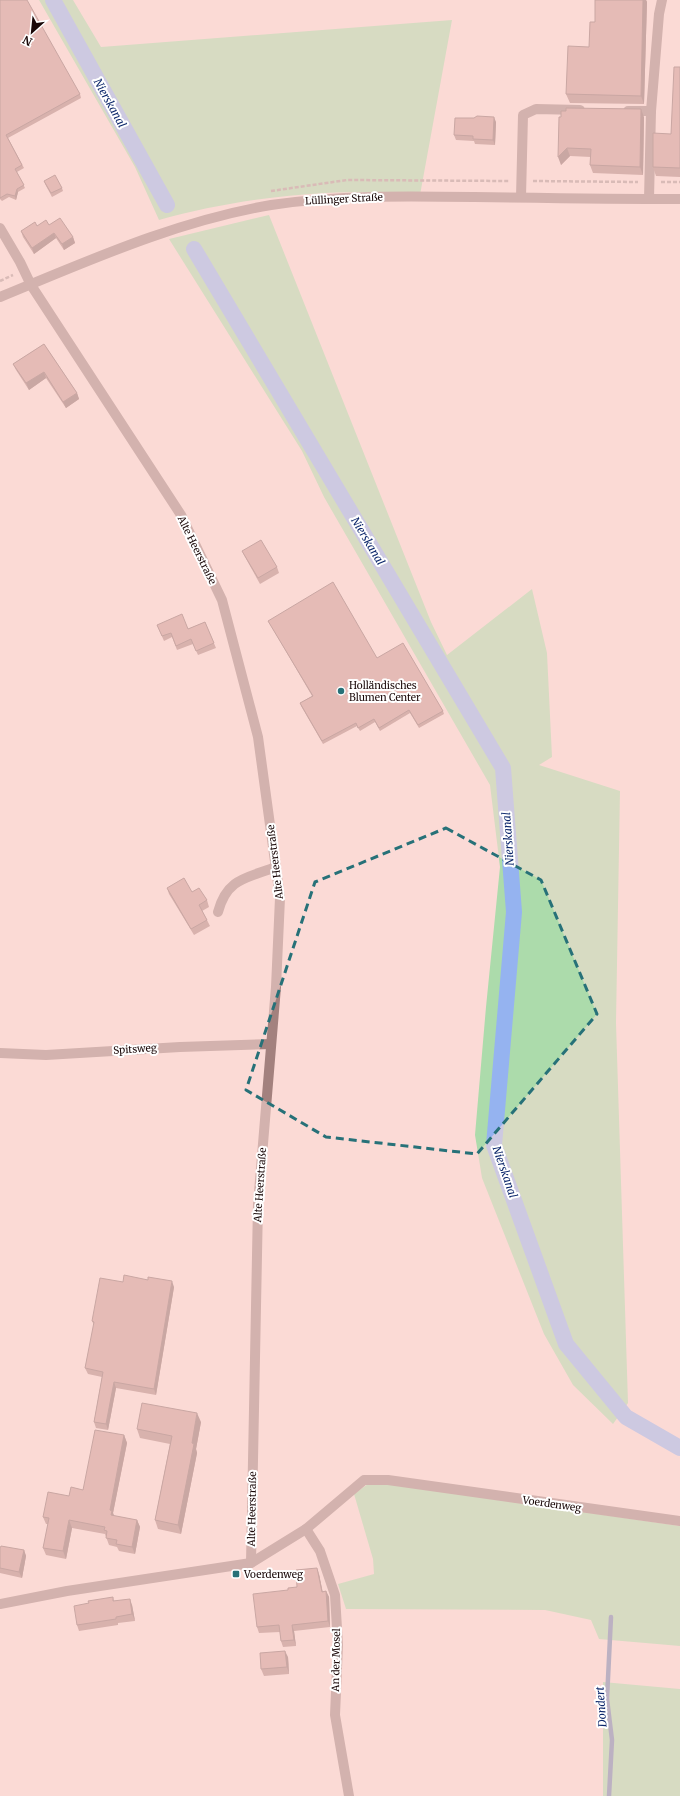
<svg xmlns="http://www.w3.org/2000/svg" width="680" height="1796" viewBox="0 0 680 1796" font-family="Merriweather,serif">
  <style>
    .green { fill: #acdbab }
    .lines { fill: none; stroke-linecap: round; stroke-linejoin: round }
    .stream { stroke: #707faa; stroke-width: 4.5 }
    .canal { stroke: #95b3f0; stroke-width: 16 }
    .path { stroke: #b09492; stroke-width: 2.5; stroke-dasharray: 4 2; stroke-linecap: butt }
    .minor { stroke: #a3817e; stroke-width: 10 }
    .wall { fill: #ad807d }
    .shaded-wall { fill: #8d6866 }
    .building { fill: #c99591; stroke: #8d6866 }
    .marked { fill: none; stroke: #277178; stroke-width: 3; stroke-dasharray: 8 5; stroke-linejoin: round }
    .poi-dot { fill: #277178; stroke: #fff; stroke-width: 1.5 }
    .labels { text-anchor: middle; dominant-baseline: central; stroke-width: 4; stroke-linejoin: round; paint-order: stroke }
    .street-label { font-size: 10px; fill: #190707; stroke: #fff }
    .poi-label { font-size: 10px; fill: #190707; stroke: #fff; text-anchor: start }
    .water-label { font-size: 11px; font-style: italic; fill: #0c276b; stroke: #fff }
  </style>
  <rect width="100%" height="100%" fill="#fbdad6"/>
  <g class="green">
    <path d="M39,0H73L101,47L452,20L420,195C389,194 356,191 325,193C270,196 212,205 159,220L135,167Z"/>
    <polygon points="269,215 431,622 447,655 532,589 547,653 552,757 539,765 620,791 616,1023 628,1403 613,1424 573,1385 544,1334 482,1178 475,1135 486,1007 500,867 490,785 324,497 302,451 169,239"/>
    <polygon points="378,1482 680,1526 680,1646 599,1639 591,1620 545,1610 346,1609 338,1584 374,1574 373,1559 354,1494 368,1484"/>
    <polygon points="603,1682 680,1689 680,1796 603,1796"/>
  </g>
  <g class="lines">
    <polyline class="stream" points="609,1796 612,1740 607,1699 611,1617"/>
    <g class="canal">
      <polyline points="53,0 167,205"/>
      <polyline points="194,249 503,768 514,912 494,1145 566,1344 626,1417 680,1448"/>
    </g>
    <g class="path">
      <polyline points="533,181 638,182"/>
      <polyline points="661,182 680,182"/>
      <polyline points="271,191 347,180 510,181"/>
      <polyline points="0,281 13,275"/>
    </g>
    <g class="minor">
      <polyline points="628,111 651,111 649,199"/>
      <polyline points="651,111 659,14 662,0"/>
      <polyline points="521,197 523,115 536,109 580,110"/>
      <polyline points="0,228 20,262 31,285 181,515 222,600 258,737 280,898 276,987 258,1204 251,1563"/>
      <path d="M0,297C88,261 176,221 271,205C338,195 406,196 474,197C542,198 611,199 680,199"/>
      <path d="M218,912C227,878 247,878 276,867"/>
      <polyline points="0,1053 46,1055 180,1047 271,1044"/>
      <polyline points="306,1529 320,1551 335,1595 338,1645 335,1715 349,1796"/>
      <polyline points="0,1604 67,1591 251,1563 306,1529 364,1480 388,1480 680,1521"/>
    </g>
  </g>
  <g class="wall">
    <polygon points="0,0 80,94 81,98 8,138 24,168 17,172 25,188 18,192 16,200 9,197 2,201 0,199"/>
    <polygon points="595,0 646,0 647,2 644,104 570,103 566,94 589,47 595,22"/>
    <polygon points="680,67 680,177 656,176 653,167 671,134"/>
    <polygon points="559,117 644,117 643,175 593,173 590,165 591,157 570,156 561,165"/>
    <polygon points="474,118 496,122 495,145 475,144 474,141 456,140 454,135"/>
    <polygon points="44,181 62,188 63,191 52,197 45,184"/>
    <polygon points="49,225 73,237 75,243 64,250 56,238 34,254 23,237 21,231 37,226"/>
    <polygon points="44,344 77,393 79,399 66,408 46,378 29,390 16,370 13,364"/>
    <polygon points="242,551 277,567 279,573 260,584 245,557"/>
    <polygon points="268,621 377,658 443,711 444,714 419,728 410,713 380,731 375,722 360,731 357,726 323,744 301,706 300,703 312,696 270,624"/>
    <polygon points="205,622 216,648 198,655 193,644 177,650 172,637 164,641 157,625 188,629"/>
    <polygon points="167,888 192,892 207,900 209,907 202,911 207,920 210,926 194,935 169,894"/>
    <polygon points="123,1282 174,1287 156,1395 116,1388 108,1430 96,1428 94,1422 102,1377 88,1374 85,1368 94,1325 92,1321"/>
    <polygon points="201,1422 196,1449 197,1453 181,1534 158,1529 155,1520 170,1444 140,1438 137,1429"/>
    <polygon points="124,1435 127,1443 113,1513 114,1516 137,1520 140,1527 135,1554 119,1551 117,1547 109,1545 105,1534 72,1528 66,1559 46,1555 43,1548 48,1524 46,1524 43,1517 69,1496 83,1490"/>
    <polygon points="0,1548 24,1550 26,1556 22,1578 0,1573"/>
    <polygon points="319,1574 322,1592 326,1591 329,1597 330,1627 294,1631 296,1646 283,1647 281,1641 280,1632 259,1633 257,1627 288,1590 297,1587"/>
    <polygon points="113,1597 114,1601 132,1605 135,1621 118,1623 118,1625 79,1631 77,1625 89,1603"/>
    <polygon points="288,1657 289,1674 264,1676 261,1669"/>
  </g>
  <g class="shaded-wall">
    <polygon points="643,0 646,0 647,2 644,104 641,96"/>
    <polygon points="641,109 644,117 643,175 640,167"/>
    <polygon points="494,117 496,122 495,145 493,140"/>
    <polygon points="567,148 570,156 561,165 558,157"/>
    <polygon points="17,189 18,192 16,200 15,196"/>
    <polygon points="54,233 56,238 34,254 32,248"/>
    <polygon points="73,237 75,243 64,250 62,244"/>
    <polygon points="44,372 46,378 29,390 26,383"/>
    <polygon points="77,393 79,399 66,408 63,402"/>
    <polygon points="172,1281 174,1287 156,1395 154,1389"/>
    <polygon points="114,1382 116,1388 108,1430 106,1424"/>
    <polygon points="197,1413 201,1422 196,1449 197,1453 181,1534 178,1525"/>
    <polygon points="124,1435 127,1443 113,1513 115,1518 114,1523 110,1510"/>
    <polygon points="69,1520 72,1528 66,1559 63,1551"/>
    <polygon points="137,1520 140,1527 135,1554 132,1547"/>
    <polygon points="24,1550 26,1556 22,1578 19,1572"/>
    <polygon points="317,1568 319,1574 324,1598 322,1592"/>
    <polygon points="326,1591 329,1597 330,1627 328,1621"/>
    <polygon points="130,1599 132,1605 135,1621 132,1614"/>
    <polygon points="292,1625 294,1631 296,1646 294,1640"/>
    <polygon points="285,1651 288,1657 289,1674 287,1667"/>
  </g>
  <g class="building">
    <polygon points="0,0 27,0 80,94 6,135 22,165 15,169 24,185 17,189 15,196 7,194 0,198"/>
    <polygon points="595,0 643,0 641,96 566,94 568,46 589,47 590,22 595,22"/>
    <polygon points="674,67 680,67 680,168 653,167 653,133 671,134"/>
    <polygon points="566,108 641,109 640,167 590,165 591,149 567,148 558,157 559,117 561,117 561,111 566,111"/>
    <polygon points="477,116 494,117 493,140 473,139 473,136 454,135 455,118 474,118"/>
    <polygon points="55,175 62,188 51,193 44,181"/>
    <polygon points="60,218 73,237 62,244 54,233 32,248 21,231 35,222 37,226 46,220 49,225"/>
    <polygon points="44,344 77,393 63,402 44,372 26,383 13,364"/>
    <polygon points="261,540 277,567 258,578 242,551"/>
    <polygon points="333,582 377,658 403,643 443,711 418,725 409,710 379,728 374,719 358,728 356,723 322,741 300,703 313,696 268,621"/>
    <polygon points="182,614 188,629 205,622 214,643 196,651 191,639 176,646 171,633 162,636 157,625"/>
    <polygon points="184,878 192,892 199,888 207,900 199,905 207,920 191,929 167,888"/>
    <polygon points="124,1275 148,1280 148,1277 172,1281 154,1389 114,1382 106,1424 94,1422 103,1372 85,1368 94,1322 92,1321 100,1278 123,1282"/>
    <polygon points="142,1403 197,1413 192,1443 194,1444 178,1525 155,1520 172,1436 137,1429"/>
    <polygon points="95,1430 124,1435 110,1510 112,1511 111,1515 137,1520 132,1547 116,1544 117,1540 106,1538 107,1531 104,1530 105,1527 69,1520 63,1551 43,1548 49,1518 43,1517 48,1492 69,1496 71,1487 83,1490"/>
    <polygon points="1,1546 24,1550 19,1572 0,1568 0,1548"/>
    <polygon points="317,1568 322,1592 326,1591 328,1621 292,1625 294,1640 281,1641 279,1625 257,1627 253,1594 288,1590 288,1588 297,1587 296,1570"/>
    <polygon points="113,1597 113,1601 130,1599 132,1614 116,1617 116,1619 77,1625 74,1606 89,1603 88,1601"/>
    <polygon points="285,1651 287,1667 261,1669 260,1653"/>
  </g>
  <path d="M0 0H680V1796H0ZM446,828L541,880L597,1014L477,1154L326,1137L246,1090L315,882Z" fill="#fbdad6" fill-opacity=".55" fill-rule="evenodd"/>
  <path class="marked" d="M446,828L541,880L597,1014L477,1154L326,1137L246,1090L315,882Z"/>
  <g class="poi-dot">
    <circle cx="341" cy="691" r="4"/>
    <rect x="232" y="1570" width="8" height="8" rx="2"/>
  </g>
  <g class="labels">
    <g class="street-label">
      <text transform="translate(344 199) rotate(-3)">Lüllinger Straße</text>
      <text transform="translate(197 550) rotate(64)">Alte Heerstraße</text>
      <text transform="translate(275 862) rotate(-97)">Alte Heerstraße</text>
      <text transform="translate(135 1049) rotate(-4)">Spitsweg</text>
      <text transform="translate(260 1185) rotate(-86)">Alte Heerstraße</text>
      <text transform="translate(552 1504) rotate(8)">Voerdenweg</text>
      <text transform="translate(252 1509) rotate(-89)">Alte Heerstraße</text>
      <text transform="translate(336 1660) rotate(-89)">An der Mosel</text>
    </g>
    <g class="poi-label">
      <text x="349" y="685">Holländisches<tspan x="349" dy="12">Blumen Center</tspan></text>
      <text x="244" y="1574">Voerdenweg</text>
    </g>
    <g class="water-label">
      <text transform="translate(110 103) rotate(61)">Nierskanal</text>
      <text transform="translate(368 541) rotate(59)">Nierskanal</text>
      <text transform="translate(508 839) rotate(-94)">Nierskanal</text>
      <text transform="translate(505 1172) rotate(71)">Nierskanal</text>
      <text transform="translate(601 1707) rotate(-94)">Dondert</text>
    </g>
  </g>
  <g transform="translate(32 32) rotate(207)" stroke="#ffffff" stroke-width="3" paint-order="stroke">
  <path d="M0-3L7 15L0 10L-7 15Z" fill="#190707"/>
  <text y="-6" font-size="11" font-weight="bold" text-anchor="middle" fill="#190707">N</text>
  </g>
</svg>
